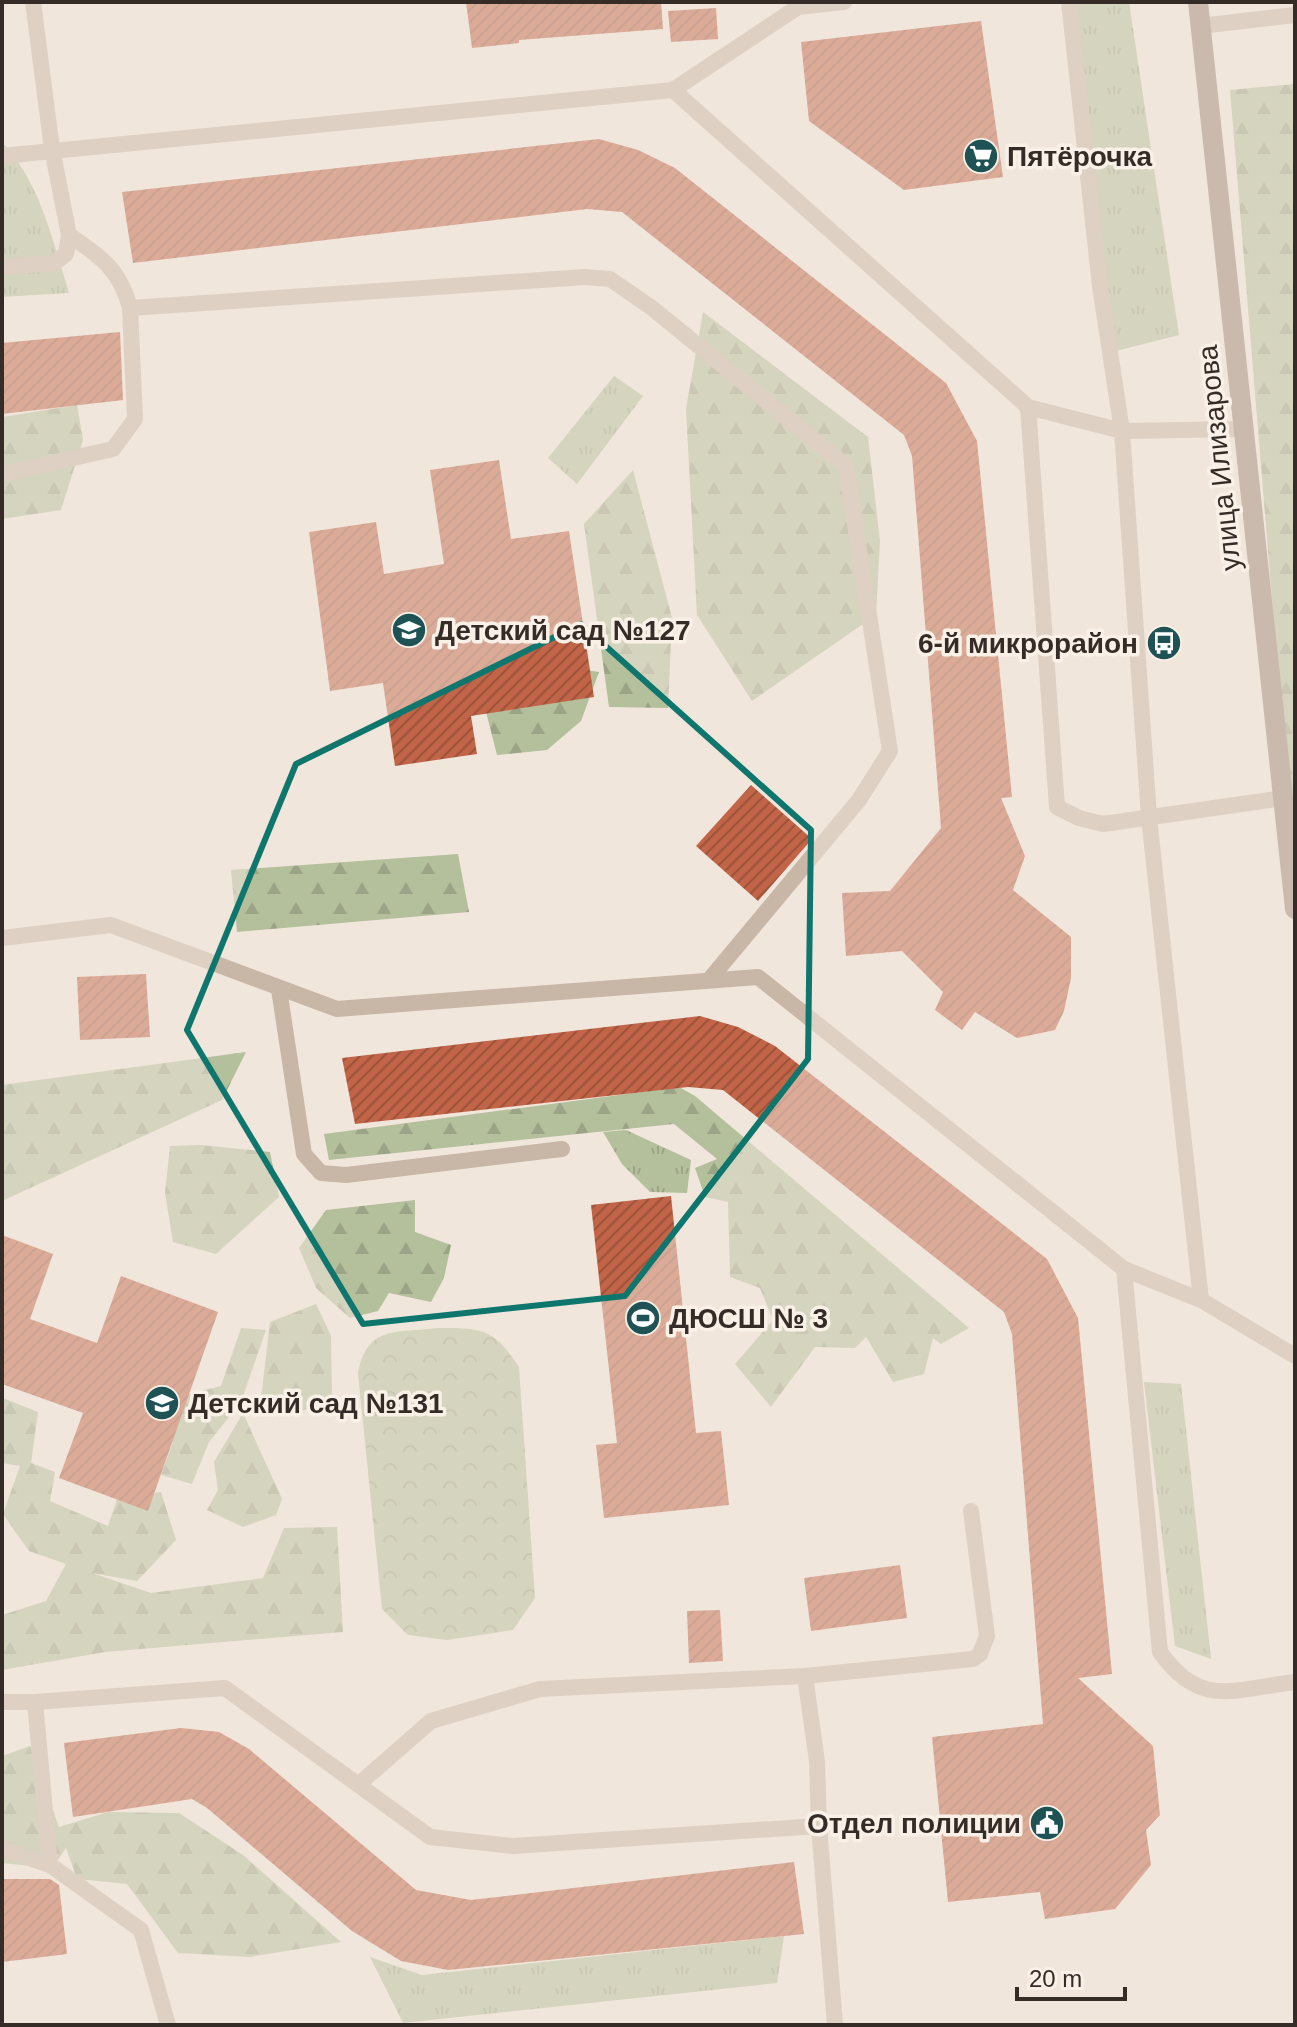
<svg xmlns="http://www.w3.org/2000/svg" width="1297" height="2027" viewBox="0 0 1297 2027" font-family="Helvetica,sans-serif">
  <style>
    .grass { fill: url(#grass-tufts) }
    .forest { fill: url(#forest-firs) }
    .park { fill: url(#park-crowns) }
    .building { fill: url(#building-hatch) }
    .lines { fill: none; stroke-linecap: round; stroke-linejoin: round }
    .lane { stroke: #c8b6a7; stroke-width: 16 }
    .secondary { stroke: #9c8579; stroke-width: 20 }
    .marked { fill: none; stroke: #0f766e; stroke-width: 6; stroke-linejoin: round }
    .labels { text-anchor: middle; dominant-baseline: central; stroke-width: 7; stroke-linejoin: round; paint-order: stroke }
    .poi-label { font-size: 28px; font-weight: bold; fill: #352c27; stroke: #f9f0e7; text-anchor: start }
    .street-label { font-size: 28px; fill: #352c27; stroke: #f9f0e7 }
  </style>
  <defs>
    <pattern id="grass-tufts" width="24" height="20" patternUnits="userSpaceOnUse" patternTransform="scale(2)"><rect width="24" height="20" fill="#b4bf9b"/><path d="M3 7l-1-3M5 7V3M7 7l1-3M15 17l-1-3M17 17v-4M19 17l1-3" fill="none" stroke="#9ba486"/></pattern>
    <pattern id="forest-firs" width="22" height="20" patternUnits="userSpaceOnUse" patternTransform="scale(2)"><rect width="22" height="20" fill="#b4bf9b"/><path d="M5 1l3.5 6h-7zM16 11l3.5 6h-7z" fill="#9ba486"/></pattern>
    <pattern id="park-crowns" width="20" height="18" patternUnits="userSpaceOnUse" patternTransform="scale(2)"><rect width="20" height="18" fill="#b4bf9b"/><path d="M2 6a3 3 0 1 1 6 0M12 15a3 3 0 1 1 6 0" fill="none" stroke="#9ba486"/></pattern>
    <pattern id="building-hatch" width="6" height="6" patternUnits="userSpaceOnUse" patternTransform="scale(2)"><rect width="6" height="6" fill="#c26447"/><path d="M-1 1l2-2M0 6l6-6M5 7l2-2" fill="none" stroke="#9e533b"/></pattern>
  </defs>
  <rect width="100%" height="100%" fill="#f1e6db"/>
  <g class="grass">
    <polygon points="1076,2 1129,2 1179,335 1112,352"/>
    <path d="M2,142C40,182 53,241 69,293L2,297Z"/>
    <polygon points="614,376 643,396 577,484 548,458"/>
    <polygon points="626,1130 691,1160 687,1193 650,1192 622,1164 603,1132"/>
    <polygon points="1144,1382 1181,1384 1211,1659 1175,1646"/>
    <polygon points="784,1936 777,1983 403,2023 370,1957 422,1975"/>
  </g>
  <g class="forest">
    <polygon points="1295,84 1295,793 1288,793 1230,90"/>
    <polygon points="703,312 868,437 880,541 876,615 752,701 697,615 686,409"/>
    <polygon points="77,405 83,440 61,510 2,519 2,417"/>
    <polygon points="633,470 672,618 668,708 609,707 584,524"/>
    <polygon points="490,655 599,672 581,721 547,750 497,755 473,661"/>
    <polygon points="458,854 469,912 237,932 231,870"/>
    <polygon points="246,1052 222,1100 2,1201 2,1085"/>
    <polygon points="679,1087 695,1096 969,1328 941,1344 933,1338 924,1374 893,1382 866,1337 855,1348 815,1347 771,1407 735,1364 773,1320 760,1288 730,1277 728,1202 705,1197 695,1168 717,1159 674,1124 329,1160 324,1134"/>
    <polygon points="200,1145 270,1152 279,1197 216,1254 173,1242 165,1193 170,1146"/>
    <polygon points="415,1200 415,1232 451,1245 444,1278 431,1302 389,1293 378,1311 350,1318 316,1288 299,1248 326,1210"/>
    <polygon points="316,1304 331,1336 332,1398 298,1413 261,1399 270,1322"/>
    <polygon points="241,1328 266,1330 241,1402 209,1442 192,1484 161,1475 173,1442 157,1422 177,1397 221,1386"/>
    <polygon points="3,1398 38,1412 31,1463 55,1472 50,1501 108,1526 117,1499 161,1492 176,1540 137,1581 92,1573 151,1593 263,1578 284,1528 337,1527 343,1632 105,1652 2,1670 2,1615 46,1601 66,1564 29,1551 3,1514 20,1466 2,1463"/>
    <polygon points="243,1413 282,1499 276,1515 243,1527 207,1510 218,1490 214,1462"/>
    <polygon points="30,1746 59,1827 108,1812 179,1813 243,1855 341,1942 250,1957 178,1953 127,1884 77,1879 66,1848 52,1868 2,1863 2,1756"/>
  </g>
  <path class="park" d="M438,1328C481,1328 494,1328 519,1367L535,1598L513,1630L447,1640L408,1635L382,1609L358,1373C367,1325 397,1333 438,1328Z"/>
  <g class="building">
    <polygon points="466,2 661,2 663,29 519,40 519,43 472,48"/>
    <polygon points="716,8 718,39 671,42 668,11"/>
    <polygon points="981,21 1003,177 904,190 809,121 801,42"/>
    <polygon points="599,139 638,150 675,168 946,383 977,441 1012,797 1001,798 1025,856 1013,890 1071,937 1071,978 1064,1011 1055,1030 1017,1038 975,1012 962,1030 935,1010 943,992 902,951 846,956 842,893 890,891 941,828 912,456 904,435 622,212 587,209 133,263 122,192"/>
    <polygon points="120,332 123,400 2,414 2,343"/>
    <polygon points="499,460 511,539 569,531 594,697 471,716 477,754 395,766 383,683 330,691 309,532 376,522 384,574 444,564 430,470"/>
    <polygon points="751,785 812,839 758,901 696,846"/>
    <polygon points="146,974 150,1037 80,1040 77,977"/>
    <polygon points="700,1016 738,1027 775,1046 1047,1259 1078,1318 1112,1674 1078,1678 1153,1746 1160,1815 1146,1830 1151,1865 1115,1909 1045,1919 1040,1892 948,1902 932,1737 1043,1724 1012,1334 1004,1312 723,1090 688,1087 355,1124 342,1058"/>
    <polygon points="671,1196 696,1433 721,1431 729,1505 604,1518 596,1445 617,1443 591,1205"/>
    <polygon points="2,1235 53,1254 30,1319 97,1343 121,1276 218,1312 148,1511 59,1478 83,1413 2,1384"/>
    <polygon points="900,1565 907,1618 811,1631 804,1578"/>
    <polygon points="720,1610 723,1661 689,1663 687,1611"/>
    <polygon points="181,1728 219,1732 249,1749 416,1890 471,1900 794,1862 804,1934 448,1970 401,1961 352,1931 207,1808 192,1799 73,1817 64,1743"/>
    <polygon points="2,1879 50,1879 59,1885 67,1954 2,1962"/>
  </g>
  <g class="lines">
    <g class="lane">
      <polyline points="1069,2 1100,286 1122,431 1149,817 1201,1300"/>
      <polyline points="1200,26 1295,15"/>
      <polyline points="673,90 798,7 844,2"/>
      <polyline points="2,156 673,90 1028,407 1122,431 1244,429"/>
      <path d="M69,235C100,256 120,269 130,308"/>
      <polyline points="2,267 54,263 66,254 69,235 52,149 33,2"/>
      <polyline points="1028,407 1057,807 1079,818 1103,824 1283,798"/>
      <polyline points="2,474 113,449 135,419 130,308 584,277 610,279 652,308 846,466 890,751 859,800 709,980"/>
      <polyline points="2,938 111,925 337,1009 758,977 1124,1269 1201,1300 1295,1356"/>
      <polyline points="279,989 304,1154 321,1173 346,1175 562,1149"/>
      <path d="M1124,1269L1160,1652C1200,1709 1234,1689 1295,1682"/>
      <polyline points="2,1702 35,1702"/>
      <polyline points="359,1784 431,1721 540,1689 805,1676"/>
      <polyline points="819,1826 835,2025"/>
      <polyline points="2,1849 50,1865"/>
      <polyline points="168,2025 141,1930 50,1865 35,1702 225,1688 430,1837 513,1846 819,1826 817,1761 805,1676 973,1659 980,1654 987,1636 971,1511"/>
    </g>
    <polyline class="secondary" points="1198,2 1295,909"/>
  </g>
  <path d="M0 0H1297V2027H0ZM581,624L811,830L808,1059L625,1296L363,1324L187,1030L296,764Z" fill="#f1e6db" fill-opacity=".55" fill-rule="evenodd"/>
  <path class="marked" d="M581,624L811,830L808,1059L625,1296L363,1324L187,1030L296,764Z"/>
  <defs>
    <g id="supermarket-disc" transform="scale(1.8)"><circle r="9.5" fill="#1e5255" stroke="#f9f0e7"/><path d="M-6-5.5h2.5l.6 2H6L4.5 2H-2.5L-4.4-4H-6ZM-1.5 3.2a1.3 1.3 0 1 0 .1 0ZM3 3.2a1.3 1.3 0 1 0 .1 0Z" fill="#fff"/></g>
    <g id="school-disc" transform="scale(1.8)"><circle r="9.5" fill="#1e5255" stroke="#f9f0e7"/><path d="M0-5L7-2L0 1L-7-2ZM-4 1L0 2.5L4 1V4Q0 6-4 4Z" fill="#fff"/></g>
    <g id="bus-disc" transform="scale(1.8)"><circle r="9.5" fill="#1e5255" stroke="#f9f0e7"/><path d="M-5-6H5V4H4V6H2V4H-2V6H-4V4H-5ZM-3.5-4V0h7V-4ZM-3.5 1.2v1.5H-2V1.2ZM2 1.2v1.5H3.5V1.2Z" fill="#fff"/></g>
    <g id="stadium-disc" transform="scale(1.8)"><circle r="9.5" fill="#1e5255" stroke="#f9f0e7"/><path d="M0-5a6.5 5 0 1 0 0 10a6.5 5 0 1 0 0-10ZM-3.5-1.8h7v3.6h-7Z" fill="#fff"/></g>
    <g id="civic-disc" transform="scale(1.8)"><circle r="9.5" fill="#1e5255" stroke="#f9f0e7"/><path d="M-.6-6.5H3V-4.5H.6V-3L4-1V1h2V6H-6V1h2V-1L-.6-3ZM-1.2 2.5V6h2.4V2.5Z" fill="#fff"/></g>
  </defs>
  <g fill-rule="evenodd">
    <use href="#supermarket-disc" x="981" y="156"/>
    <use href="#school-disc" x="409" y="630"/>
    <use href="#bus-disc" x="1164" y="643"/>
    <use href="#stadium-disc" x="643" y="1318"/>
    <use href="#school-disc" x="162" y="1403"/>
    <use href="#civic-disc" x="1047" y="1823"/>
  </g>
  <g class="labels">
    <g class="poi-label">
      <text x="1007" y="156">Пятёрочка</text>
      <text x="435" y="630">Детский сад №127</text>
      <text x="1138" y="643" text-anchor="end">6-й микрорайон</text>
      <text x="669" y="1318">ДЮСШ № 3</text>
      <text x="188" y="1403">Детский сад №131</text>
      <text x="1021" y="1823" text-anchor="end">Отдел полиции</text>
    </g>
    <g class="street-label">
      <text transform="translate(1219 458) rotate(-96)">улица Илизарова</text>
    </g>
  </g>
  <rect width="1297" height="2027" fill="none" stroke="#352c27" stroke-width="8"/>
  <path d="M1017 1987v12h108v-12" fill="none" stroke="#352c27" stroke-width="4"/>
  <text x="1029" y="1987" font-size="24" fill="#352c27" stroke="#f9f0e7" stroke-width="6" paint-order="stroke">20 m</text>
</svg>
